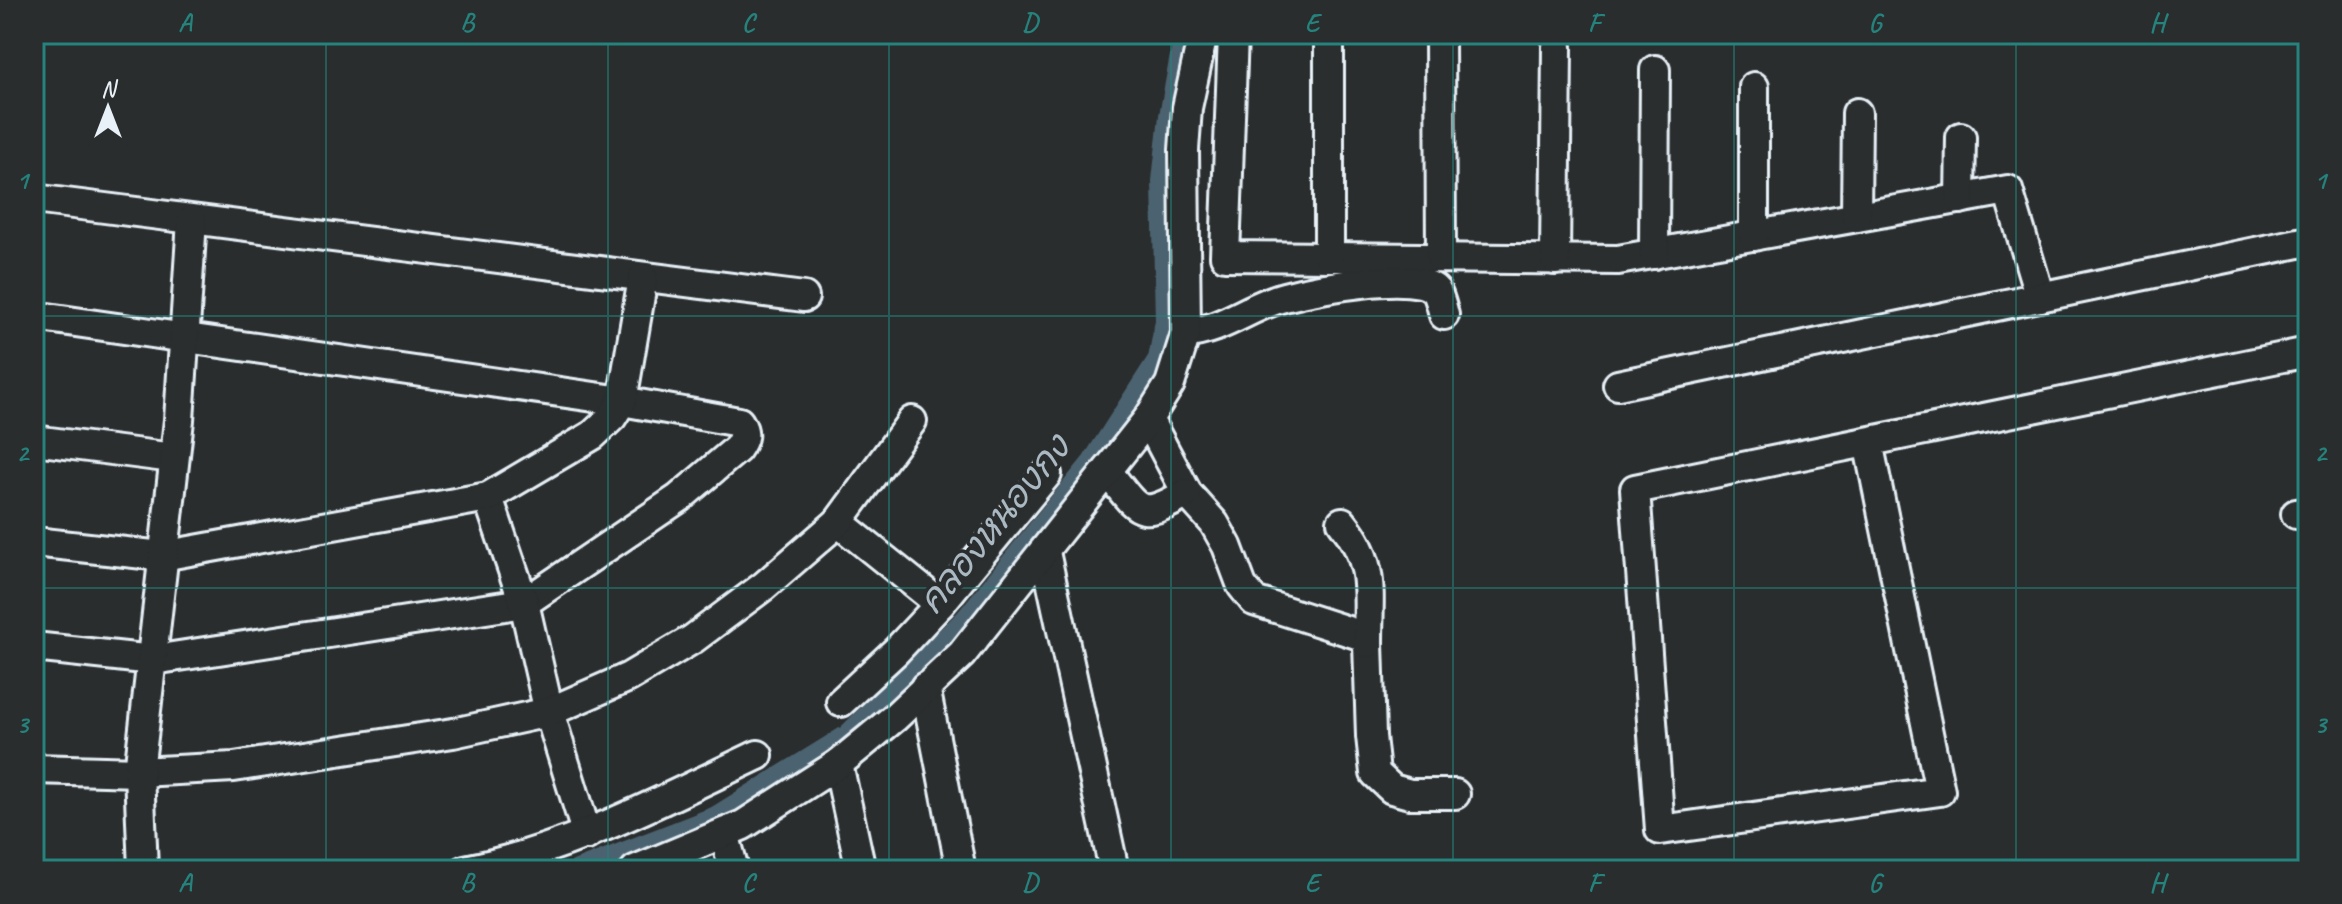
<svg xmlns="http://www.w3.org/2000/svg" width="2342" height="904" viewBox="0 0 2342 904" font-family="Caveat,'Playpen Sans Thai',sans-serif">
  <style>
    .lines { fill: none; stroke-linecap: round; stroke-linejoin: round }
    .canal { stroke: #4c6370; stroke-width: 20 }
    .minor-casing { stroke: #e8f1f8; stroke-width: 34 }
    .minor { stroke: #2a2d2e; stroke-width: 28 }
    .grid { fill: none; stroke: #25827c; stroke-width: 2; stroke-opacity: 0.55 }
    .labels { text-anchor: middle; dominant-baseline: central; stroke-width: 7; stroke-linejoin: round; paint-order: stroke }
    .water-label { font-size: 36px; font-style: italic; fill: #aab8c2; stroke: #2a2d2e }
    .neatline { fill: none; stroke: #25827c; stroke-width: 3 }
    .grid-label { font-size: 26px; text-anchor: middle; font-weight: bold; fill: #25827c }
  </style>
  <rect width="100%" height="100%" fill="#2a2d2e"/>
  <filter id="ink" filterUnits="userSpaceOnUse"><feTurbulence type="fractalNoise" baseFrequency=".0125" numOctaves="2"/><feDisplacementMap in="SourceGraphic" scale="16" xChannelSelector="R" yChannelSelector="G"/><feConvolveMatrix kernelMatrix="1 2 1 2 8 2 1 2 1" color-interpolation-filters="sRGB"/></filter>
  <g filter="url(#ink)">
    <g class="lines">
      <polyline class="canal" points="577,870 716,816 847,735 965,619 1092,462 1158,359 1165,321 1162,181 1169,116 1184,34"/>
      <g class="minor-casing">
        <g id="minor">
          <polyline points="1233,34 1225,256 1618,260 2008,190 2040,297"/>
          <polyline points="1329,34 1329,257"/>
          <polyline points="1440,34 1441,258"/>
          <polyline points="1754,87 1754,236"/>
          <polyline points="34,199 804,297"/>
          <polyline points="1960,199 1961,137"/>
          <polyline points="1856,217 1857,113"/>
          <polyline points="1654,254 1655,70"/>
          <polyline points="1555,260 1557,47"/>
          <path d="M34,316L622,401L739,422C746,433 744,439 737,449L679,498L524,603L153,660L34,647"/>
          <path d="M1186,333C1221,331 1250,306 1284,297C1311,290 1418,268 1436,291C1440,297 1442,308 1444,315"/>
          <polyline points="1618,385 2308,241"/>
          <polyline points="1148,419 1187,493 1214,523 1227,546 1242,586 1254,601 1360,635 1368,643 1371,736 1375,773 1392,789 1410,794 1455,794"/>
          <polyline points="34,440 173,458"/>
          <polyline points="1868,442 1940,791 1660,830 1635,489 2308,352"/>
          <path d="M1107,471C1139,511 1138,522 1187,493"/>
          <polyline points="488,497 524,603 549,712 587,835"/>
          <polyline points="2296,514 2308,512"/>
          <polyline points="838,522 940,604"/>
          <path d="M1342,522C1376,564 1368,593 1368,643"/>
          <polyline points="34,542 162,556 488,497 593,435 612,417 622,401 643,278"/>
          <polyline points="1045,552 1114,870"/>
          <polyline points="925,687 961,870"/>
          <polyline points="841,702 896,651 940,604 1047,474"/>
          <polyline points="838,764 861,870"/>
          <polyline points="34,769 139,772 234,767 453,733 549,712 629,677 693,639 764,586 838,522 912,421"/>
          <polyline points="724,833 734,870"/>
          <polyline points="143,870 139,772 179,420 192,220"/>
          <path d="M465,870C569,850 662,800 758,755"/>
          <polyline points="635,870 743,825 838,764 894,718 962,654 1148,419 1170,384 1186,333 1184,150 1187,108 1203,34"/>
        </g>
      </g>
      <use href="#minor" class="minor"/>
    </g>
  </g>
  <path class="grid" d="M326,34V870M608,34V870M889,34V870M1171,34V870M1453,34V870M1734,34V870M2016,34V870M34,316H2308M34,588H2308"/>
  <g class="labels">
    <g class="water-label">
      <text transform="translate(994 524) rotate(-51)">คลองหนองกง</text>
    </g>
  </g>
  <rect width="2342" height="904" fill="none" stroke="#2a2d2e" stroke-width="88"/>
  <g transform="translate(108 108)" stroke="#2a2d2e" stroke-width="6" paint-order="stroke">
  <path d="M0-6L14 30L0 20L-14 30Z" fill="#e8f1f8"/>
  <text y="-12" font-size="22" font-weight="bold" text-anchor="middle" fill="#e8f1f8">N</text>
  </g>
  <rect x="44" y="44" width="2254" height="816" class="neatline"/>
  <g class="grid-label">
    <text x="185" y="31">A</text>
    <text x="467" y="31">B</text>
    <text x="748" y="31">C</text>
    <text x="1030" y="31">D</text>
    <text x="1312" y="31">E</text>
    <text x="1594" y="31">F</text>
    <text x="1875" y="31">G</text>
    <text x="2157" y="31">H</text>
    <text x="22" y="189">1</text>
    <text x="2320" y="189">1</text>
    <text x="22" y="461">2</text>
    <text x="2320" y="461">2</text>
    <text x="22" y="733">3</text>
    <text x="2320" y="733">3</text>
    <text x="185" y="891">A</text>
    <text x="467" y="891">B</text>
    <text x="748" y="891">C</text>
    <text x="1030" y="891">D</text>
    <text x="1312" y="891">E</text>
    <text x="1594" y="891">F</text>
    <text x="1875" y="891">G</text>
    <text x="2157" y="891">H</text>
  </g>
</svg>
